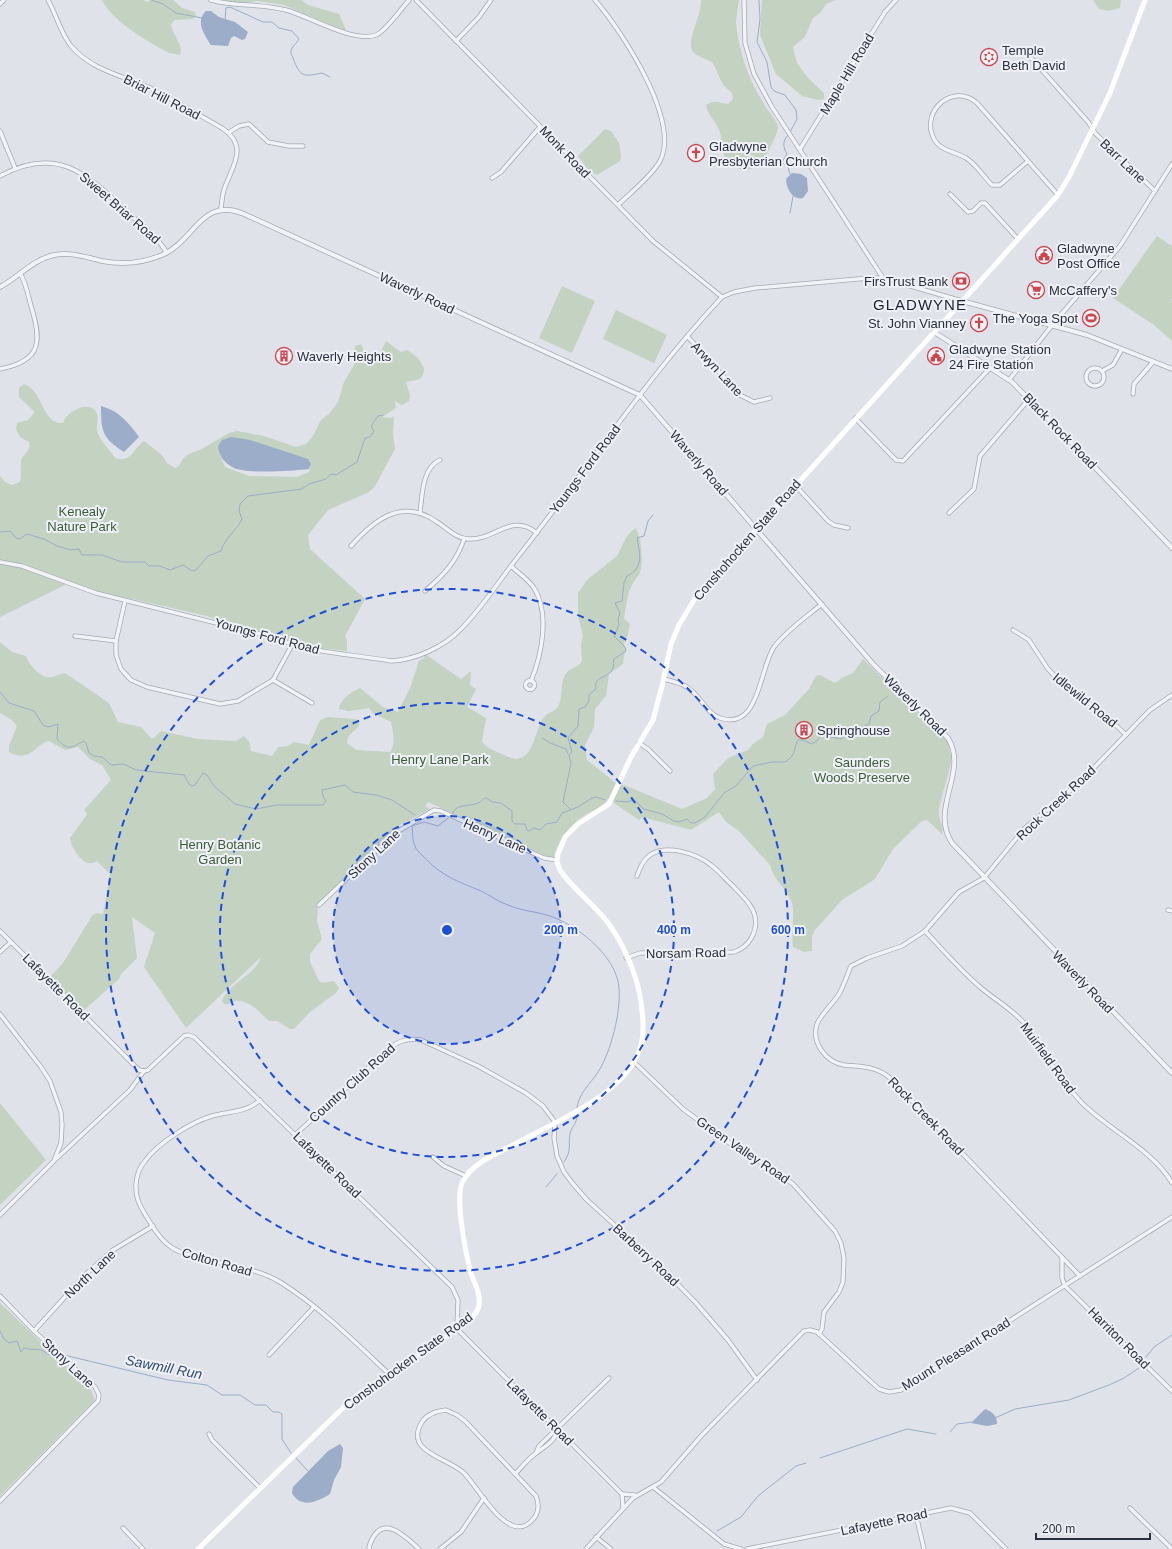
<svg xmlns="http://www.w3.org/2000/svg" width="1172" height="1549" viewBox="0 0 1172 1549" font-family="Helvetica,sans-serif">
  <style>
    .green { fill: #c4d2c1; fill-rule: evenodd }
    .water { fill: #9badc8 }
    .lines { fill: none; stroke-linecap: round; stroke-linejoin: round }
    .stream { stroke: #9badc8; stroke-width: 1 }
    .minor-casing { stroke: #a4a9b2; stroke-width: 5 }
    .tertiary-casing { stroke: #a4a9b2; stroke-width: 5.5 }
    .minor { stroke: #f2f3f7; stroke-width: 3.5 }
    .tertiary { stroke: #f2f3f7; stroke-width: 4 }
    .secondary { stroke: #fff; stroke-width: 5 }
    .ring { fill: none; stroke: #1d4ed8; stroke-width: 2; stroke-dasharray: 7 5 }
    .labels { text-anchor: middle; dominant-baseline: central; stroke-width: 4; stroke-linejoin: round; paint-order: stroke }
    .poi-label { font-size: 13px; fill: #282f3f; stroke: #eff1f6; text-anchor: start }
    .street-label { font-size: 13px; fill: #282f3f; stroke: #eff1f6 }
    .park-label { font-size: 13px; fill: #3a5b36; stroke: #eff1f6 }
    .water-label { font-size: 14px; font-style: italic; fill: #334b73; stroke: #eff1f6 }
    .quarter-label { font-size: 15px; letter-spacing: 1px; fill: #1b2030; stroke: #eff1f6 }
    .centre { fill: #1d4ed8; stroke: #eff1f6; stroke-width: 2 }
    .ring-label { font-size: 12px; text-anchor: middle; font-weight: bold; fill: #1d4ed8; stroke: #eff1f6; stroke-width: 4; stroke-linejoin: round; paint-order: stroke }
  </style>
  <rect width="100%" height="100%" fill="#dfe2e8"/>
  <g class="green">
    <path d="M102,0H143L147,2L151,0H173L182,8L195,12L196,16L193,19L175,20L171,24C172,35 184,44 180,55C177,54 172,54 169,53C148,42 112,21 102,0Z"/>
    <polygon points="223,0 301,0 308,5 339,14 346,30 342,30 284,5 258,1 242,3"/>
    <path d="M701,0H739C738,8 736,16 736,24C739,52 749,81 764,104C768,112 776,118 778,127C778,133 767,155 763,160C752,175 732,172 724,155C721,148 722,139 720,132C716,121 708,116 706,105C715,99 719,103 728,104L733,99L732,93L723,85L713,63C708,59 697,57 693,52C685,43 703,12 701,0Z"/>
    <polygon points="762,0 836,0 826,4 821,12 813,18 805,37 794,46 793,48 797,63 808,78 824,93 824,99 818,100 802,96 776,74 760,35"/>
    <polygon points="1093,0 1121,0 1120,8 1108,11 1099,9"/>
    <polygon points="605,129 611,131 619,143 621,156 620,161 597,175 589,171 578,156"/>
    <polygon points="1157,236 1172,246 1172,298 1168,305 1172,299 1172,341 1154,325 1113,298"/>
    <polygon points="562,286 595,301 572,353 539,338"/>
    <polygon points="616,310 667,335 654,363 603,339"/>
    <path d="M386,341L401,352L407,350L418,358L424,368C424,383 414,379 406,382L410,396L409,401L402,405L395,401L396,408L382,417L391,418L394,416L393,434L395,449L374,488L367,493L328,510L308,535L310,549L365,599L345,636L347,641V651L312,647L295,643L268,633L231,625L207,616L88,589L63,580L65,585L0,617V476L5,482L12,485L20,482C22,475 20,469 21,462C22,453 32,452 29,442L20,437L16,429L17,423L28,420L35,412L19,397V388L24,384C44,391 41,424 63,423C67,410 92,399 97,414C99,419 96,425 97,430C97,436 111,453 116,458C130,464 135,447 144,441L162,455L167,463L175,468L179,466L184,457L191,453L200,450L229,433L237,431L264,436L296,447L306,444L313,436L321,420L329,414L338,402L344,382L354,365L355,346L361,344L364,351L369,354L380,353ZM219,453L311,464L309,472L297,477L249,476L225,467Z"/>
    <path d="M635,528C641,533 644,564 640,572C639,576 635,579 633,583C627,593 626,607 624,619L630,624L627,637L624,643L625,651L623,664L609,674L606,696L595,709L594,727L585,745L587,760L617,784L624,785L682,809L707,798L715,789L713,774L728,758L748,750L753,744L763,737L767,724L785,715L809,689L816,676L820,675L835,683L842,678L853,673L863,659L913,709L938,730L947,741L952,759L939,808V816L943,830L942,832L943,835L927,820L922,821L893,849L875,879L842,900L815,930L812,936V951L804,952L793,947C791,935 795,912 792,903C787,889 773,879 770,865L739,831L726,822L719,812L691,830L642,817L639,820L608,799C600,809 588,812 578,820C566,830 557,844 553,859L428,802L425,806L430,809L400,825L316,905L318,909L317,921L322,939L310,954V962L319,981L323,983L334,981L339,988L336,993L310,1012L294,1029H290L277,1021H269C261,1014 249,999 236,1001C232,1001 230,1005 224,1004L222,1001C229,982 255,976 261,957L186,1028L144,967L155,933L132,917L137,958L121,974L119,979L83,1011L50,977L63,963L92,916L96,913L103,914L110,874L97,861C94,862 91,864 88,863C80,861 70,845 70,838L86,816L87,813L84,810L111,780L102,765L90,759L78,747L65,750L49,741C36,743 31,764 9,752V746L17,726L12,720L0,713V642L12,652L26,656C28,664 42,680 52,677C57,676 60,674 65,673L109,703L118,722L141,727L151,738H154L161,731L198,739L236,741L244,736L249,741L251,751L272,756L278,747L288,746L294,742L309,745L320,720L328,717L355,719L359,721V726C353,733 348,733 347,743L356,750L390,752C396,743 393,732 391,722L373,713L369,708L349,711L339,709C340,700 352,691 360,688L383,707L398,712L410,688L419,661L424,658L425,654L461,679L471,671L470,685L476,689L467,707L486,718L482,741L483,743C488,749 498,752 504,755C535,771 532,731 545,716C550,711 556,712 559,705C563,695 560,684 565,675C569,668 577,668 582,662L581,644L583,636L578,616V593L587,580L617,556L627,536Z"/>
    <polygon points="0,1103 46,1160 0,1205"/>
    <polygon points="0,1303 91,1390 95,1400 0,1496"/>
  </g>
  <g class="water">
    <path d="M206,11H211L219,17L235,22L248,32L245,39L242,40L234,36L231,38L228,46L211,45C204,34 195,21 206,11Z"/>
    <path d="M792,173L801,174L807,178L808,191L803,198C793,201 786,188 786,179Z"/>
    <path d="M101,406C119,411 128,422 139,437L124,452C102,438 101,431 101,406Z"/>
    <path d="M231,437L250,440L308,459L311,464L309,469C293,471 247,474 234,468C224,463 219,456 218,446L222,440Z"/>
    <path d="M985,1409C993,1412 997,1416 997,1424L987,1426L971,1423Z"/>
    <path d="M340,1444L343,1448L341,1467L334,1480L330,1494C317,1502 301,1509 292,1493L293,1487L328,1451Z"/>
  </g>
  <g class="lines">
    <g class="stream">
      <polyline points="151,0 163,4 176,13 202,18"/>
      <polyline points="759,0 760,19 757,42 767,62 771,87 774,91 785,95 796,110 797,119 790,132"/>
      <path d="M225,19L226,8L230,7L263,22H272L279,28L292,31L299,39C297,43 291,47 291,52C291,56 292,54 293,58C300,77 303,77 322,73L330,77"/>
      <path d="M788,135C782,142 783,147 787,154L782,162L788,167L790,174"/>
      <polyline points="790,213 793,196"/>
      <path d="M0,532L10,531L16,538L20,539L27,534L44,539L57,546L71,550L79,549L82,555H102L122,562H145L149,566H160L170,570L183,565L192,571L196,570L208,556L221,551C225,538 236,531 242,519L239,511L240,504L248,496L302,489L309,484L326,479L331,474L336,475L357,462L365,438L370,437L374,431L371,426L378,416L383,415"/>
      <path d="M0,692L9,703L34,711L43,725L48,727L58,724L57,739C69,752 71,747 84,741L86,743L89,753L94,756L102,757L111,765L123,764L136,770L184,775L189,784L192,786L195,785L203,773L207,775L214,786L235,804L256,809L277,805H323L326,801L323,796L322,790L345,785L353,792L376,795L392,800L415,815"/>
      <polyline points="542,738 550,743 566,749 568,754"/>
      <polyline points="803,740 805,736 803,732"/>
      <path d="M616,801L627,802L634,800L644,809L662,814L674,821L679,822L687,819L691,823H695L705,817L724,793L736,786L753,766L772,762H785C798,754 793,746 799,739L812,744L818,740L821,735L841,739L847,734L869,724L871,716L879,711L880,702L888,696"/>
      <path d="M570,809L563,802L571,763L569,755L572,752L568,738L578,726L579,709L585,707L589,701V695L596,689C593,675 609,679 613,668C614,665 613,662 614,659L626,651L625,647L614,636L619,625L618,619L620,613L615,603L622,601L624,583L627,576C644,568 640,554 637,538L644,536L648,521L653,515"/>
      <path d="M452,814C456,803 469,807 478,803C482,802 482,799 486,798L492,802L501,803L512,811V821L515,824H525L527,830L529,831L534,828L540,830L546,824L557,822L562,813L578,807L592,798L596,797L605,800"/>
      <path d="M448,818L438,826L424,822L412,826C413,832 412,840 415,846C416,850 420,853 423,856C441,876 457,881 481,891C490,895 498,902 508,905C519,910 531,911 543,914C573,921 617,955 619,988C621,1012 611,1052 598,1072C591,1083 578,1094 577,1108"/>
      <path d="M564,1162C572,1150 568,1147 570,1134C571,1127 577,1124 577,1116"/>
      <polyline points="546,1187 557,1174"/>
      <path d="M0,1331L4,1339L9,1343L17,1341L21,1352L24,1348C30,1350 36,1349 41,1350C46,1352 50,1357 56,1357"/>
      <polyline points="64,1355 168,1380 207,1385 222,1395 240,1395 255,1405 266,1405 273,1412 279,1412 282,1414 282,1439 291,1453"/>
      <polyline points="1146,1357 1154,1347 1172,1335"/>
      <polyline points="995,1418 1015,1409 1069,1400 1109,1385 1124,1378 1139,1368"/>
      <polyline points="950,1432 957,1424 973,1422"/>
      <polyline points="296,1458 309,1472"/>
      <polyline points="820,1458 907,1429 936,1434"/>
      <polyline points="717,1531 741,1517 758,1496 796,1466 806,1463"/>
    </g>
    <g class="minor-casing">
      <g id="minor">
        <path d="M48,0C57,16 60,32 71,46C92,71 125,76 152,89C176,101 199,115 222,128C249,146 233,165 225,187C222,194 222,201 221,209"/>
        <path d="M211,0C235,7 261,3 286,10C309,16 352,43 376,35C385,32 402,8 409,0"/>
        <polyline points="416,0 653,241 722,297"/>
        <path d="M595,0C622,31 681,121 660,161C652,176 630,193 618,205"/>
        <polyline points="744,0 745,43 754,74 772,107 883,278"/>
        <polyline points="0,4 4,0"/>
        <polyline points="456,41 479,17 491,0"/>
        <polyline points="1025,51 1089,123 1095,133 1155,191"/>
        <polyline points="0,131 15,168"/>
        <polyline points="228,133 239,126 249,124 268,142 289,146 303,146"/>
        <polyline points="800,149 885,12 896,0"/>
        <path d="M1028,161L977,103C954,82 921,110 933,137C939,151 954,151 966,158C976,164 983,176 992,185H1000L1028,161L1058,195"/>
        <path d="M0,176C57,145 86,173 127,212C142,225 157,236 167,253"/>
        <polyline points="492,178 501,172 540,127"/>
        <polyline points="950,194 968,212 973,211 981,203 985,203 1018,239"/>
        <polyline points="688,337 740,395 754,402 770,398"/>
        <circle cx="1095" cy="377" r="9"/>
        <path d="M0,369C42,361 42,341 31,306C28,295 26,283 20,273"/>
        <polyline points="1102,371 1113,365 1122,349"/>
        <polyline points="1009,380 1053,324 1120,246 1172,164"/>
        <polyline points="1133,394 1134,384 1153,362"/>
        <polyline points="855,418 896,460 903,461 990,368"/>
        <polyline points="795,485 828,521 834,525 848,528"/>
        <path d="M420,513C422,497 422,467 440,460"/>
        <polyline points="949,513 974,489 980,456 1029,399"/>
        <path d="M351,546C374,520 402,497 437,522C447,528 456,539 469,539C496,540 511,512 537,533"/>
        <path d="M0,562L22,566L96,593L272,637C310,653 350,654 391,661C415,660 444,647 461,629C482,608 499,581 517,558C586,471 647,377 722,297L734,292L755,288L869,278H883L962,301"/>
        <path d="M511,566C518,573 528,579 534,588C550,614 542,654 531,681"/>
        <path d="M425,591C443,576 457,561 464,539"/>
        <polyline points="125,601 116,641 116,655 121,669 131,680 147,687 220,704 238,701 273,680 292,645"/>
        <polyline points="1013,630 1029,640 1048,669 1066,688 1101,711 1126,735"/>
        <polyline points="75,636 116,641"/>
        <path d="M664,679C675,682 686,684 694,693C703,701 708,714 720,718C760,731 759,669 774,647C786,631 806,617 822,604"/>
        <polyline points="273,680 312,703"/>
        <circle cx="530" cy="685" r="4.5"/>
        <polyline points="639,743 648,749 670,771"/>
        <polyline points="319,905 395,833 434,810 441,811 544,858 557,860"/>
        <polyline points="1168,910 1172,911"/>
        <polyline points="0,931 139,1070 144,1071 148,1070 184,1036 188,1035 194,1037 452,1287 458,1300 457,1329 622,1494 623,1508"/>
        <path d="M925,931C943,950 960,970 980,987C995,1000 1012,1009 1025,1024C1035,1036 1041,1049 1050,1062C1059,1077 1070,1090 1082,1103C1109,1130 1153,1150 1172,1183"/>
        <polyline points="0,952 11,942"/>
        <path d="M626,958L640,953L734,952C749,947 758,932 755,916C752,904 741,895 733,886C725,879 719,871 711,865C696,853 666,844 650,855C643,860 640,868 637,876"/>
        <polyline points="0,1014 41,1067 50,1081 61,1112 62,1125 61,1143 54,1161 0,1215"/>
        <polyline points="634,1062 683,1109 742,1152 771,1168 793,1184 835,1231 841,1243 844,1258 843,1282 839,1292 824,1312 822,1329 819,1334"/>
        <path d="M260,1100C246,1113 229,1111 212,1116C191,1122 158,1143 145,1161C134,1174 133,1194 142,1209C149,1221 159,1239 171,1247C179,1253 189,1255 199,1258C225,1265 257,1268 280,1282C320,1307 355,1342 389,1374"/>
        <path d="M295,1135L386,1051C397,1042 406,1037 421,1040L478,1066L526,1093L543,1106L555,1122L554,1138L557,1156L564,1172L573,1184L587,1200L662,1268L696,1303L728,1340L757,1380"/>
        <polyline points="433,1157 444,1166 466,1176"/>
        <polyline points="56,1159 130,1090 144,1071"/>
        <polyline points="1062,1257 1062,1278 1065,1286 1172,1391"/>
        <path d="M1080,1276L890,1078C876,1066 862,1067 844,1065C826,1062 811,1043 817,1024C821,1014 833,1004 839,994C844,986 847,975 851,966L867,958L902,946L925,931L959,892L984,878L1024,829L1080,782L1150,710L1172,695"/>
        <polyline points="0,1296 34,1331 95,1387 99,1395 98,1401 0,1501"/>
        <polyline points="34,1331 85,1275 113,1250 153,1226"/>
        <polyline points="269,1355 314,1307"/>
        <path d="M446,1410L457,1415L465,1421L536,1496C537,1499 538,1502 538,1505C539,1517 526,1530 514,1526C494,1519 478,1488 464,1473C449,1458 403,1452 422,1422C427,1414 437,1411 446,1410Z"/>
        <polyline points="209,1434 212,1440 260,1488"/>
        <polyline points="536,1453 539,1446 609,1378"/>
        <path d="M515,1474C522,1467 528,1459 535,1454C545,1446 555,1442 558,1429"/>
        <polyline points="653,1487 724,1544 741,1549"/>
        <polyline points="622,1494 635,1495"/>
        <polyline points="1130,1508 1172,1549"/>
        <polyline points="916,1515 924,1549"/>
        <polyline points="123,1528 143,1549"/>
        <polyline points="596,1537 611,1549"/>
        <path d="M370,1549L369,1547C380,1513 401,1532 419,1549"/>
        <polyline points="440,1549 461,1532 484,1498"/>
        <polyline points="586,1549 633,1498 661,1482 702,1435 804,1331 810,1330 817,1332 879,1389 889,1392 901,1390 1172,1217"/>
        <polyline points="747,1549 951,1508 970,1513 1006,1549"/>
      </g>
    </g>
    <g class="tertiary-casing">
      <g id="tertiary">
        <path d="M0,287C19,277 32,260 54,255C71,252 86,257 102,261C122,265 143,263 162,255C195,241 201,196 244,214L640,395L874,665L948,738C969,772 929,808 952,843L1172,1073"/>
        <polyline points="962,301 1087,335 1172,369"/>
        <polyline points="934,332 1012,382 1066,437 1172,548"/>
      </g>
    </g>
    <use href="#minor" class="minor"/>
    <use href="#tertiary" class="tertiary"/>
    <path class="secondary" d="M198,1549L349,1402L363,1391L465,1324C471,1319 478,1313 479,1305C481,1293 474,1283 471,1273C466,1255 455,1199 462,1183C471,1163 498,1153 517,1143C553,1123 617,1097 636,1058C644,1044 644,1026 642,1011C640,982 627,951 611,927C597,906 574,891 560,870L557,862L558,854L565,837L578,824L609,804L631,757L653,720L662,686L671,644L679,625L697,595L1058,195L1069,177L1110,93L1145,0"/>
  </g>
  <circle cx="447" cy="930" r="114" fill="#1d4ed8" fill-opacity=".12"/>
  <g class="ring">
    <circle cx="447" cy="930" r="114"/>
    <circle cx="447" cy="930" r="227"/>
    <circle cx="447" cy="930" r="341"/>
  </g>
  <defs>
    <g id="synagogue-ring" transform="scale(0.9)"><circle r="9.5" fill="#eff1f6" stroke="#cc4650" stroke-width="1.5"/><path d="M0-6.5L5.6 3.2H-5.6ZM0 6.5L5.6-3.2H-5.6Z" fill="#cc4650"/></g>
    <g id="church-ring" transform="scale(0.9)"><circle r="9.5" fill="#eff1f6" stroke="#cc4650" stroke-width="1.5"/><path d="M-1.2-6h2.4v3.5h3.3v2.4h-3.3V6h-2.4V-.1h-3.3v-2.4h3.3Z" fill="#cc4650"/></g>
    <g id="civic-ring" transform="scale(0.9)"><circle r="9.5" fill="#eff1f6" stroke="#cc4650" stroke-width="1.5"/><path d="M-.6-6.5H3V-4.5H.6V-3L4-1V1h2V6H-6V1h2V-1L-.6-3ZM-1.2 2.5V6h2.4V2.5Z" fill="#cc4650"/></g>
    <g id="bank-ring" transform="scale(0.9)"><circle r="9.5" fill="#eff1f6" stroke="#cc4650" stroke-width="1.5"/><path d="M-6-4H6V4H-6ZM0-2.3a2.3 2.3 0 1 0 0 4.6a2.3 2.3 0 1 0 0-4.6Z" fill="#cc4650"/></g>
    <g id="supermarket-ring" transform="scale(0.9)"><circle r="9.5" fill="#eff1f6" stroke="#cc4650" stroke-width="1.5"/><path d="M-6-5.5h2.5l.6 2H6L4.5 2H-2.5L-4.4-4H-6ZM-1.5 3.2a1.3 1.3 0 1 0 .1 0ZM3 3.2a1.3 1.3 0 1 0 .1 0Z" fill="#cc4650"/></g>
    <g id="stadium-ring" transform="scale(0.9)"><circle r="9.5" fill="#eff1f6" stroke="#cc4650" stroke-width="1.5"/><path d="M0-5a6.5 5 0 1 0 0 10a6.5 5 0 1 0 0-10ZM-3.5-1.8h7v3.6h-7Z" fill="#cc4650"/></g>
    <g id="building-ring" transform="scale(0.9)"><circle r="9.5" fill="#eff1f6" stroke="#cc4650" stroke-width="1.5"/><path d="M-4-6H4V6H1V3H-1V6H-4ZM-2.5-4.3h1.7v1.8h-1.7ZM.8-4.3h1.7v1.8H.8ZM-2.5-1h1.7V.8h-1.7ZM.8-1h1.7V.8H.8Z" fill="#cc4650"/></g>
  </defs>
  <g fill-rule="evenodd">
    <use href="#synagogue-ring" x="989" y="57"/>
    <use href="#church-ring" x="696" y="153"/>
    <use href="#civic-ring" x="1044" y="255"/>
    <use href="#bank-ring" x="961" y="281"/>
    <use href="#supermarket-ring" x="1036" y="290"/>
    <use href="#stadium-ring" x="1091" y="318"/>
    <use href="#church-ring" x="979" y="323"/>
    <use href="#building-ring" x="284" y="356"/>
    <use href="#civic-ring" x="936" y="356"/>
    <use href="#building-ring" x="804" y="730"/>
  </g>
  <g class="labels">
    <g class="poi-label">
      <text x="1002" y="50">Temple<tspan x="1002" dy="15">Beth David</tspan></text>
      <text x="709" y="146">Gladwyne<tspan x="709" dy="15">Presbyterian Church</tspan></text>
      <text x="1057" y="248">Gladwyne<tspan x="1057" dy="15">Post Office</tspan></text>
      <text x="948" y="281" text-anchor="end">FirsTrust Bank</text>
      <text x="1049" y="290">McCaffery's</text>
      <text x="1078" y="318" text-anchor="end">The Yoga Spot</text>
      <text x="966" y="323" text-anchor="end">St. John Vianney</text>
      <text x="949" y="349">Gladwyne Station<tspan x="949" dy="15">24 Fire Station</tspan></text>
      <text x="297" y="356">Waverly Heights</text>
      <text x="817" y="730">Springhouse</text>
    </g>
    <g class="street-label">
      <text transform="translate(847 74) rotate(-59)">Maple Hill Road</text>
      <text transform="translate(162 97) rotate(27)">Briar Hill Road</text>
      <text transform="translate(565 152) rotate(46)">Monk Road</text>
      <text transform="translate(1123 161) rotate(44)">Barr Lane</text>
      <text transform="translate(120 208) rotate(41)">Sweet Briar Road</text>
      <text transform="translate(417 293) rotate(25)">Waverly Road</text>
      <text transform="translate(717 369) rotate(47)">Arwyn Lane</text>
      <text transform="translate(1060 431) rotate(46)">Black Rock Road</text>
      <text transform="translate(699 463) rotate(49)">Waverly Road</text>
      <text transform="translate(585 469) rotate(-53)">Youngs Ford Road</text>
      <text transform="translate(747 540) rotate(-49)">Conshohocken State Road</text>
      <text transform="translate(267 636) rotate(15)">Youngs Ford Road</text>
      <text transform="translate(1085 700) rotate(39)">Idlewild Road</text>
      <text transform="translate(915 705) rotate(44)">Waverly Road</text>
      <text transform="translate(1056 803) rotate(-43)">Rock Creek Road</text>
      <text transform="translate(495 836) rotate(24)">Henry Lane</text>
      <text transform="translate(374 854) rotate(-43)">Stony Lane</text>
      <text transform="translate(686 953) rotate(-1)">Norsam Road</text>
      <text transform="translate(1083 982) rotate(46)">Waverly Road</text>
      <text transform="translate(56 987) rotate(45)">Lafayette Road</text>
      <text transform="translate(1048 1058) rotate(54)">Muirfield Road</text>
      <text transform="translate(352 1083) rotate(-42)">Country Club Road</text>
      <text transform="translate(926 1116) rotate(46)">Rock Creek Road</text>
      <text transform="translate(743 1150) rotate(34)">Green Valley Road</text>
      <text transform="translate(327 1165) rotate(44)">Lafayette Road</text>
      <text transform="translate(646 1255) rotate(43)">Barberry Road</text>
      <text transform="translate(217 1262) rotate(16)">Colton Road</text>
      <text transform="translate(90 1274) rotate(-43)">North Lane</text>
      <text transform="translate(1119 1338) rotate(45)">Harriton Road</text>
      <text transform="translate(956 1354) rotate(-32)">Mount Pleasant Road</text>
      <text transform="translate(408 1361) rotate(-36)">Conshohocken State Road</text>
      <text transform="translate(68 1363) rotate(43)">Stony Lane</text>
      <text transform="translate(540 1412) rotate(45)">Lafayette Road</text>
      <text transform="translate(884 1522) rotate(-12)">Lafayette Road</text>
    </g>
    <g class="park-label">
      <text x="82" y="511">Kenealy<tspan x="82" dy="15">Nature Park</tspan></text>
      <text x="440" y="759">Henry Lane Park</text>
      <text x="862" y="762">Saunders<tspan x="862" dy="15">Woods Preserve</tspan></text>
      <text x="220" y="844">Henry Botanic<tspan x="220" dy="15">Garden</tspan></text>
    </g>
    <g class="water-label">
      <text transform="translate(164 1367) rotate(11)">Sawmill Run</text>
    </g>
    <g class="quarter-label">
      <text x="920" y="304">GLADWYNE</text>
    </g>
  </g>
  <circle cx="447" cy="930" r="6" class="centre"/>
  <g class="ring-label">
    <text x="561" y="934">200 m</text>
    <text x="674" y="934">400 m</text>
    <text x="788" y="934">600 m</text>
  </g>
  <path d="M1036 1533v6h114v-6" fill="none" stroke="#282f3f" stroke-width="2"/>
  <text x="1042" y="1533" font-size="12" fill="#282f3f" stroke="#eff1f6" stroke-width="3" paint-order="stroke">200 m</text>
</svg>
